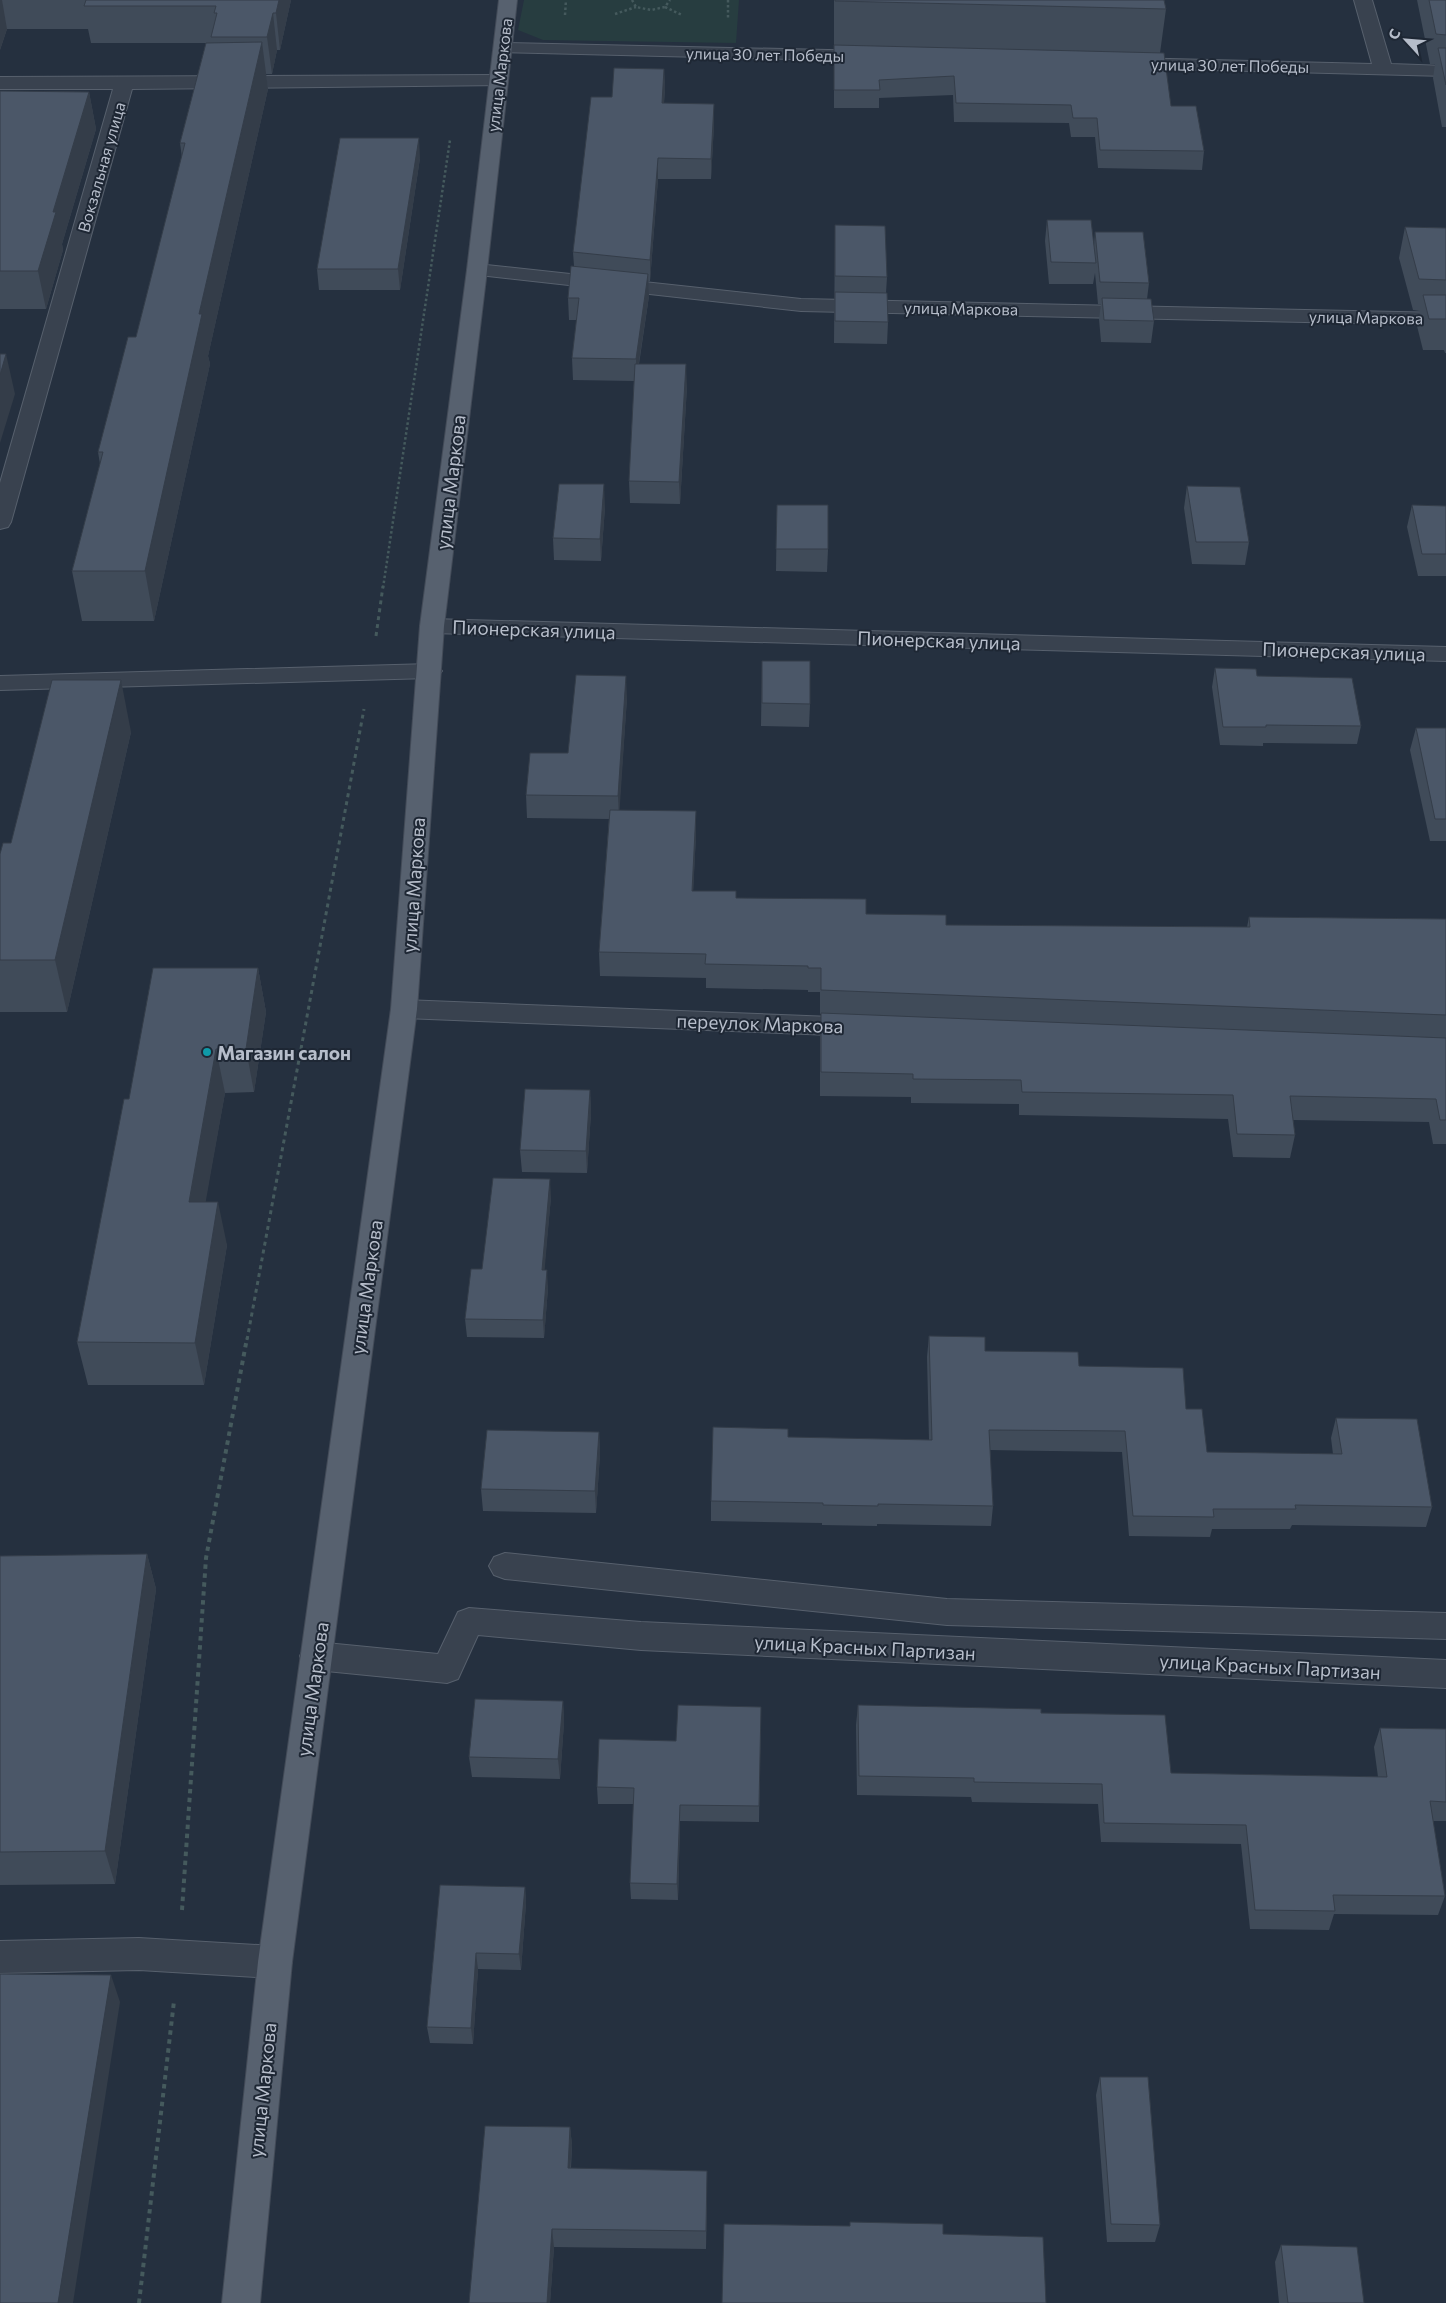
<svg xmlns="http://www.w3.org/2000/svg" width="1446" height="2303" viewBox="0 0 1446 2303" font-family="Commissioner,sans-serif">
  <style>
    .green { fill: #273d40 }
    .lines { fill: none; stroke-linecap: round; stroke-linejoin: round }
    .minor-casing { stroke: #57606d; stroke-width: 2 }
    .major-casing { stroke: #434b58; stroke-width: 2 }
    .path-far2 { stroke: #455a5d; stroke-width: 2.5; stroke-dasharray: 2.5 2.5; stroke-linecap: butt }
    .path-far1 { stroke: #455a5d; stroke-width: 3; stroke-dasharray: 4 4; stroke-linecap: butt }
    .path { stroke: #455a5d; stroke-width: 4; stroke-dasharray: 4.5 4.5; stroke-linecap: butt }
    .minor { fill: #39424f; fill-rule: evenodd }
    .major { fill: #57616f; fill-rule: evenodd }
    .wall { fill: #404b59 }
    .shaded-wall { fill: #343d49 }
    .building { fill: #4b5768; stroke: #343d49 }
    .culture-dot { fill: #0f9aa8; stroke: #1e2734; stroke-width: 2 }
    .labels { text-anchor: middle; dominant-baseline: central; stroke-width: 4; stroke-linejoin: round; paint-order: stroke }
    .far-street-label { font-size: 16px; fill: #b6bdca; stroke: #1e2734 }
    .street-label { font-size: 19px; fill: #b6bdca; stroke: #1e2734 }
    .poi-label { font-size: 19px; font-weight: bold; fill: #b6bdca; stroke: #1e2734; text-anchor: start }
  </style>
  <rect width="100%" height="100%" fill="#25303f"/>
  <polygon class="green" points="524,0 739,0 736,43 543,40 518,30"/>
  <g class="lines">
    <g class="minor-casing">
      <g id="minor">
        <polygon points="1354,0 1372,0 1391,64 1446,66 1446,76 1128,68 1122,67 1119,63 1122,59 1128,58 1372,64"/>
        <polygon points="504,43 872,51 878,52 881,56 878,60 872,61 498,52 495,48 498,44"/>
        <polygon points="498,75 505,77 507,81 505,85 132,89 11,522 8,527 0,529 0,483 113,89 0,89 0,77"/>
        <polygon points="477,264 801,299 1446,313 1446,325 801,311 470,274 467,270 470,266"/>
        <polygon points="432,619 1446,647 1446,661 432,633 424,631 420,626 424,621"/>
        <polygon points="430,664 438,666 442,671 438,676 430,678 0,690 0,676"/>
        <polygon points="404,1000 857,1018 866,1020 870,1027 866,1034 857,1036 404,1018 395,1016 391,1009 395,1002"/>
        <polygon points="505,1553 947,1599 1446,1613 1446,1639 947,1625 505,1579 494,1575 489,1566 494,1557"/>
        <polygon points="469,1608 641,1622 1446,1660 1446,1688 641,1650 478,1635 458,1679 447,1683 316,1670 305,1666 300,1656 305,1646 316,1642 438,1654 458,1612"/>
        <polygon points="139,1938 275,1946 287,1951 292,1962 287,1973 275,1978 139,1970 0,1973 0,1941"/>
      </g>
    </g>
    <g class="major-casing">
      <polygon id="major" points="499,0 517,0 487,270 444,626 417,1009 292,1962 260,2303 222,2303 258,1962 391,1009 420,626 467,270"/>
    </g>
    <g class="path-far2">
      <polyline points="632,0 636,7 651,10 665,7 670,0"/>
      <polyline points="728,0 728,18"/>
      <polyline points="665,7 682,15"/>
      <polyline points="615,14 636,7"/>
      <polyline points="565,15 566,0"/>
      <polyline points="383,588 450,140"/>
    </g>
    <g class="path-far1">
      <polyline points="376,636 383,586"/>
      <polyline points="247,1340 364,709"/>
    </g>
    <g class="path">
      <polyline points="182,1910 206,1558 247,1338"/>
      <polyline points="139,2303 174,2001"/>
    </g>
    <use href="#minor" class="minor"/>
    <use href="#major" class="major"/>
  </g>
  <g class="wall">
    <polygon points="0,0 291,0 280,50 277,50 272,74 266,74 268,89 208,356 210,364 154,621 82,621 72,571 100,464 98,452 136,337 182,158 180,143 206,43 91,43 88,29 7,29 0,50"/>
    <polygon points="834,0 1164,0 1166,9 1160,53 1171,106 1204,151 1202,170 1098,168 1095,137 1071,137 1069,123 954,122 953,95 879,98 879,108 834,108"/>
    <polygon points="1417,0 1446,0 1446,127 1442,127 1433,78 1435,64 1430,64"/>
    <polygon points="664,69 665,89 664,103 714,124 711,179 658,179 650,281 648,281 649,296 639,364 687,386 680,504 630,503 629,481 634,381 573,380 572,358 577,320 569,320 568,298 574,266 573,252 612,97"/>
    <polygon points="0,91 89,92 96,129 62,244 63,250 46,309 0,309"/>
    <polygon points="420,158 400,290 319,290 317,269"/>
    <polygon points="1047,220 1094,245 1095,232 1149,283 1147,299 1154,321 1151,343 1101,342 1099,319 1101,304 1098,304 1095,273 1093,284 1049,284 1045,241"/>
    <polygon points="835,225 887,277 886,293 888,322 887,344 834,343"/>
    <polygon points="1405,227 1446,228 1446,353 1445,353 1444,350 1423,350 1417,326 1420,311 1413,310 1399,258"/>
    <polygon points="1187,486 1249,542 1245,565 1192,564 1184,508"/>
    <polygon points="777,505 828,549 827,572 776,571"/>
    <polygon points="1412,505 1446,506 1446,576 1418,576 1407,527"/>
    <polygon points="605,507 601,561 554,560 553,538"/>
    <polygon points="762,661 810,704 809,727 761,726"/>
    <polygon points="1215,668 1257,676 1361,726 1357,744 1263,743 1263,746 1220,745 1212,687"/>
    <polygon points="627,698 619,810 696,835 693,891 736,898 946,925 1247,927 1249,917 1446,919 1446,1144 1433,1144 1429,1122 1293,1120 1295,1135 1290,1158 1233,1157 1228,1119 1019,1115 1019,1104 911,1103 911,1097 820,1096 820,1037 821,1014 820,1014 820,992 808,992 808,990 706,988 706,978 600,976 599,952 609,819 527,818 526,795 568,753"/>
    <polygon points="1416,728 1446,728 1446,841 1430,841 1410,750"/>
    <polygon points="131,732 67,1012 0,1012 0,854"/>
    <polygon points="258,968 266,1012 254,1092 225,1093 205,1202 227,1245 204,1385 88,1385 77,1342 129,1099"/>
    <polygon points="590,1090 591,1113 587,1173 522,1172 520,1150"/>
    <polygon points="551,1197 544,1270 548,1288 544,1338 467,1337 465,1319 482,1269"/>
    <polygon points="929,1336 985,1351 1079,1366 1186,1409 1207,1452 1333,1454 1331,1438 1336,1418 1432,1507 1426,1527 1292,1525 1290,1529 1212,1529 1210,1537 1129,1536 1122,1452 990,1450 993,1506 991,1526 877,1524 877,1526 822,1525 822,1523 711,1521 711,1501 788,1437 929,1440 927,1357"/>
    <polygon points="599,1432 600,1454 596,1513 483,1511 481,1489"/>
    <polygon points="147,1554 156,1589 115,1884 0,1885 0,1556"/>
    <polygon points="563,1701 564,1722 560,1779 472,1777 469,1757"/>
    <polygon points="858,1705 1041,1713 1171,1773 1378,1777 1374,1747 1380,1728 1446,1729 1446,1821 1433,1821 1445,1896 1438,1915 1334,1914 1329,1930 1250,1929 1241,1844 1101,1842 1098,1804 972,1802 971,1797 857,1795 856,1725"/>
    <polygon points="761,1707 759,1822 680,1821 678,1900 631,1899 630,1883 634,1804 598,1804 597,1787 676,1741"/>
    <polygon points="440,1885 525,1887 526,1903 521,1970 478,1969 473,2044 430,2043 427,2027"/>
    <polygon points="1100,2077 1160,2225 1155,2242 1107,2242 1096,2095"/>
    <polygon points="570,2127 572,2145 571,2168 707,2189 706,2249 554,2247 550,2303 469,2303"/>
    <polygon points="1281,2245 1364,2303 1279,2303 1275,2262"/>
  </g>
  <g class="shaded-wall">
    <polygon points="0,0 2,0 7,29 0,50"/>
    <polygon points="279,0 291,0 280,50 276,13"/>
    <polygon points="273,13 277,50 272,74 267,37"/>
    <polygon points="262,42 268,89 208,356 210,364 154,621 145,571 199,314"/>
    <polygon points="664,69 665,89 662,124 662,103"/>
    <polygon points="89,92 96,129 62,244 63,250 46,309 38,271 53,212"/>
    <polygon points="714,104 714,124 711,179 711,159"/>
    <polygon points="419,138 420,158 400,290 398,269"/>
    <polygon points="658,158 658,179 650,281 650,260"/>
    <polygon points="648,274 649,296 636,381 636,359"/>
    <polygon points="6,354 15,394 0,443 0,375"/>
    <polygon points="686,364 687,386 680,504 679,482"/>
    <polygon points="604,484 605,507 601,561 600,539"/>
    <polygon points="626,676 627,698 619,819 618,796"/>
    <polygon points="121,680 131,732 67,1012 55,960"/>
    <polygon points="696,811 696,835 692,915 692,891"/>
    <polygon points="258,968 266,1012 254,1092 246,1049"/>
    <polygon points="216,1049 225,1093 198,1245 189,1202"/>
    <polygon points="590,1090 591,1113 587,1173 586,1151"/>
    <polygon points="550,1179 551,1197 543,1288 542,1270"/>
    <polygon points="218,1202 227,1245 204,1385 195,1343"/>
    <polygon points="547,1270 548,1288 544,1338 543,1320"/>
    <polygon points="599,1432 600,1454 596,1513 595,1491"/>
    <polygon points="147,1554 156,1589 115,1884 105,1851"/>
    <polygon points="563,1701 564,1722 560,1779 558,1759"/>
    <polygon points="680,1805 680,1821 678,1900 677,1884"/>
    <polygon points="525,1887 526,1903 521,1970 519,1954"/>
    <polygon points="476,1953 478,1969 473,2044 471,2028"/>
    <polygon points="111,1975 120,2002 73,2303 58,2303"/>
    <polygon points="570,2127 572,2145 569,2186 568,2168"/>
    <polygon points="707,2171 707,2189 706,2249 706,2231"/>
    <polygon points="552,2229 554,2247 550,2303 547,2303"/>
  </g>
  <g class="building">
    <polygon points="86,0 279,0 276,13 273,13 267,37 211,37 217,13 214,13 216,6 84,6"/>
    <polygon points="835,0 1164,0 1166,9 835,1"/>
    <polygon points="1429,0 1446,0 1446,35 1436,34"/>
    <polygon points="262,42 199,314 202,314 145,571 72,571 103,452 98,452 128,337 136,337 185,143 180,143 206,43"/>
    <polygon points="834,45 1164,53 1171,106 1196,106 1204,151 1100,150 1097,118 1073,118 1071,105 956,103 954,76 879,80 880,90 834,90"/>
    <polygon points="1438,48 1446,48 1446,85"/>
    <polygon points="614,68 664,69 662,103 714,104 711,159 658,158 650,260 573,252 591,97 612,97"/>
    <polygon points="0,91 89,92 53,212 56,212 38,271 0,271"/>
    <polygon points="340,138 419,138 398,269 317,269"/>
    <polygon points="1047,220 1091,220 1096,263 1051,262"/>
    <polygon points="835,225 885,226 887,277 835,276"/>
    <polygon points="1405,227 1446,228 1446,280 1419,279"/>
    <polygon points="1095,232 1143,232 1149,283 1100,282"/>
    <polygon points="571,266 648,274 636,359 572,358 579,298 568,298"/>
    <polygon points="835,292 887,293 888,322 835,321"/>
    <polygon points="1423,295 1446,295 1446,319 1429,319"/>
    <polygon points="1102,298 1151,299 1154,321 1104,320"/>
    <polygon points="0,354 6,354 0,375"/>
    <polygon points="635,364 686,364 679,482 629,481"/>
    <polygon points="559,484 604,484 600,539 553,538"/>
    <polygon points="1187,486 1240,487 1249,542 1196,542"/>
    <polygon points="777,505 828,505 828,549 776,549"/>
    <polygon points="1412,505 1446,506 1446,554 1422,554"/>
    <polygon points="762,661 810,661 810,704 762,703"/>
    <polygon points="1215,668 1256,669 1257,676 1352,678 1361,726 1266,725 1266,727 1223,727"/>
    <polygon points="576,675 626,676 618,796 526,795 530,753 568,753"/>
    <polygon points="52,680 121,680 55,960 0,960 0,854 3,843 11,843"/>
    <polygon points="1416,728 1446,728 1446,819 1435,819"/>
    <polygon points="610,810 696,811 692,891 736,891 736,898 866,899 866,914 946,915 946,925 1250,927 1249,917 1446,919 1446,1015 821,990 821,968 808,968 808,966 705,964 706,954 599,952"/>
    <polygon points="153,968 258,968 246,1049 216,1049 189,1202 218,1202 195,1343 77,1342 124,1099 129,1099"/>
    <polygon points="821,1013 1446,1038 1446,1120 1440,1120 1436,1099 1290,1096 1295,1135 1237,1134 1233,1095 1022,1092 1021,1080 913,1079 913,1074 821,1072"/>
    <polygon points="525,1089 590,1090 586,1151 520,1150"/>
    <polygon points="493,1178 550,1179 542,1270 547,1270 543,1320 465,1319 471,1269 482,1269"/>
    <polygon points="929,1336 985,1337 985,1351 1078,1352 1079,1366 1183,1368 1186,1409 1202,1409 1207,1452 1342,1454 1336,1418 1417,1419 1432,1507 1295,1505 1296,1509 1213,1509 1214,1517 1133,1516 1125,1431 989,1430 993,1506 878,1504 878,1506 823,1505 823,1503 711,1501 713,1427 788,1429 788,1437 932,1440"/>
    <polygon points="487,1430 599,1432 595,1491 481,1489"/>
    <polygon points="147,1554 105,1851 0,1852 0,1556"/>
    <polygon points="475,1699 563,1701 558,1759 469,1757"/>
    <polygon points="678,1705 761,1707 759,1806 680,1805 677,1884 630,1883 634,1788 597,1787 599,1739 676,1741"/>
    <polygon points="858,1705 1041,1709 1041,1713 1165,1715 1171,1773 1387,1777 1380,1728 1446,1729 1446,1802 1430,1801 1445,1896 1333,1895 1335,1911 1255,1910 1246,1825 1104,1823 1102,1784 974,1782 974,1778 859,1776"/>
    <polygon points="440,1885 525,1887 519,1954 476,1953 471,2028 427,2027"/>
    <polygon points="0,1974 111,1975 58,2303 0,2303"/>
    <polygon points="1100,2077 1148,2077 1160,2225 1111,2224"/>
    <polygon points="485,2126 570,2127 568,2168 707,2171 706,2231 552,2229 547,2303 469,2303"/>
    <polygon points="850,2222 943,2224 943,2234 1043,2237 1046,2303 722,2303 724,2224 850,2226"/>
    <polygon points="1281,2245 1357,2247 1364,2303 1288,2303"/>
  </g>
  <circle class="culture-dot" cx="207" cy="1052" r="5"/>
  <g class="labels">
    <g class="far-street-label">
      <text transform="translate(765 54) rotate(1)">улица 30 лет Победы</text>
      <text transform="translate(1230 65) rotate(1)">улица 30 лет Победы</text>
      <text transform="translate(499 75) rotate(-83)">улица Маркова</text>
      <text transform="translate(101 167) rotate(-74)">Вокзальная улица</text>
      <text transform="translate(961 308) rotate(1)">улица Маркова</text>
      <text transform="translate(1366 317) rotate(1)">улица Маркова</text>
    </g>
    <g class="street-label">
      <text transform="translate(450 482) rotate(-83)">улица Маркова</text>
      <text transform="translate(534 629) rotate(2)">Пионерская улица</text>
      <text transform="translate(939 640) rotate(2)">Пионерская улица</text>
      <text transform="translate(1344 651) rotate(2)">Пионерская улица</text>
      <text transform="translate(413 885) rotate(-86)">улица Маркова</text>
      <text transform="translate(760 1023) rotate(2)">переулок Маркова</text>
      <text transform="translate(366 1287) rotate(-82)">улица Маркова</text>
      <text transform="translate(865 1647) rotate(3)">улица Красных Партизан</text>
      <text transform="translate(1270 1666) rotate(3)">улица Красных Партизан</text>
      <text transform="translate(312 1689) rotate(-82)">улица Маркова</text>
      <text transform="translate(262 2090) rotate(-84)">улица Маркова</text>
    </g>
    <g class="poi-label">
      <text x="217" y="1052">Магазин салон</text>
    </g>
  </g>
  <g transform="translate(1406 40) rotate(296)" stroke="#1e2734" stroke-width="4" paint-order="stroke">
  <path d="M0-4L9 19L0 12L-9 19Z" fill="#b6bdca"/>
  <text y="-8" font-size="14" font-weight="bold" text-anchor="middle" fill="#b6bdca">С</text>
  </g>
</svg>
